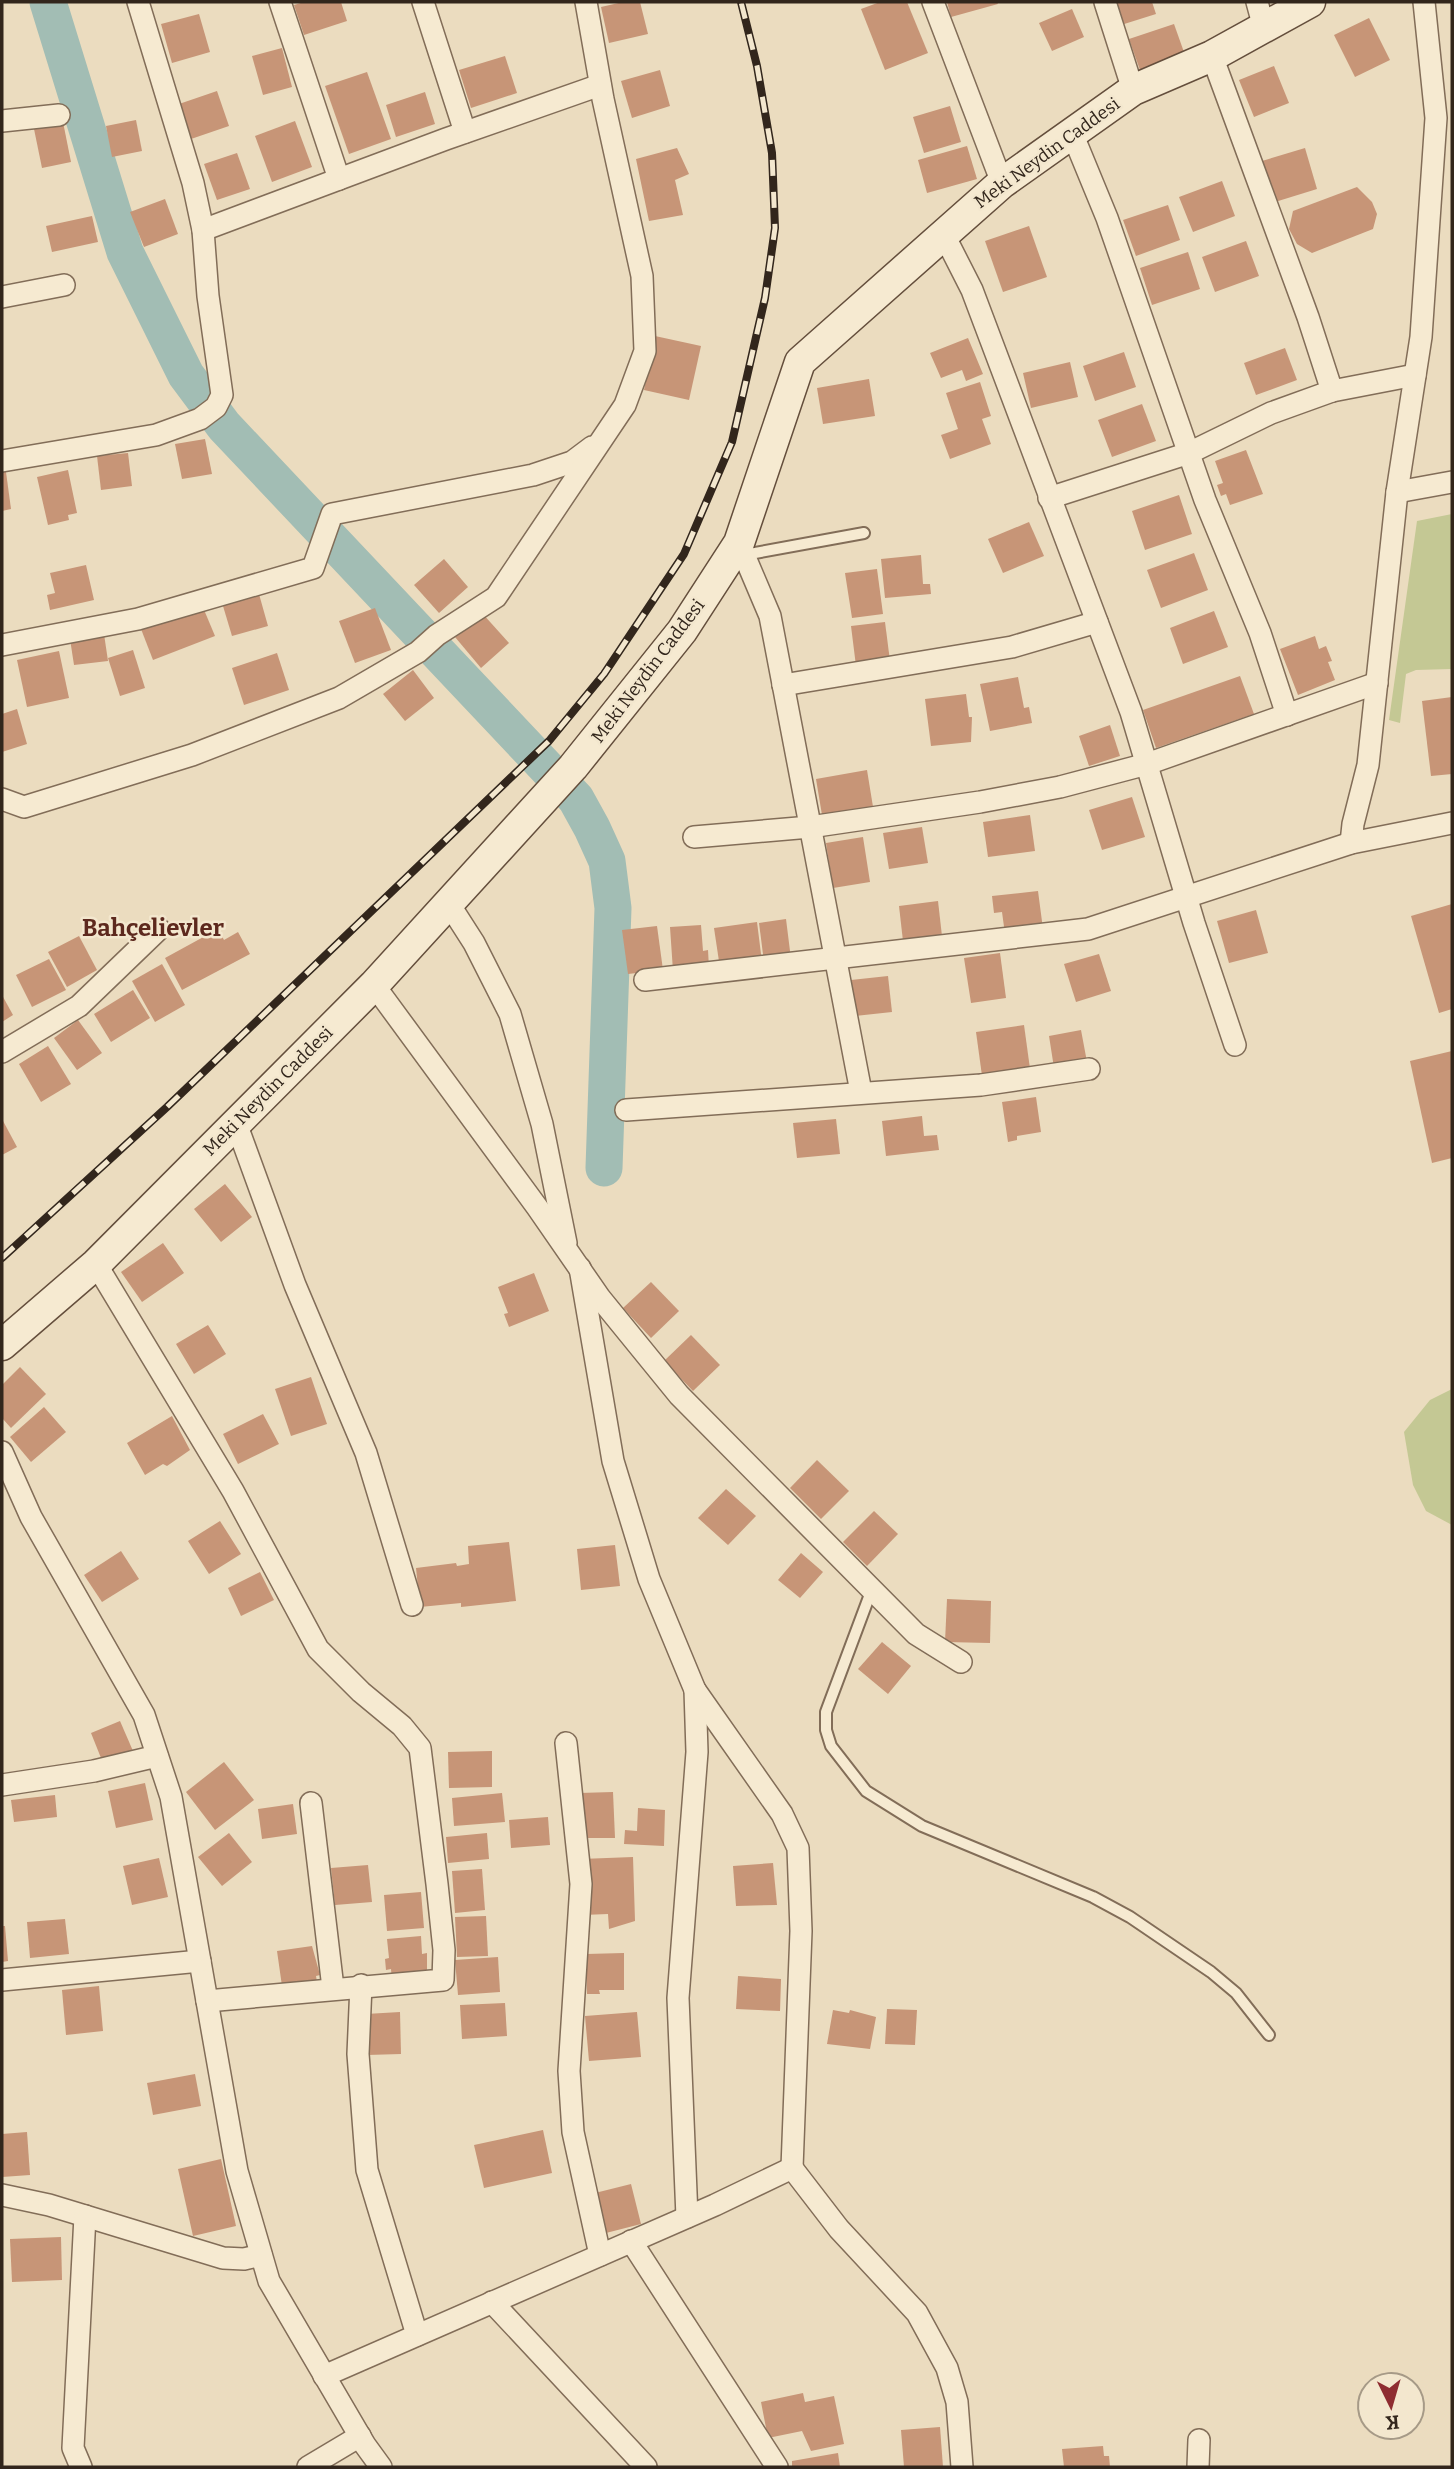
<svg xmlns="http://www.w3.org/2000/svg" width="1454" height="2469" viewBox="0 0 1454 2469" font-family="Bitter,serif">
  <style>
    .green { fill: #c4c894 }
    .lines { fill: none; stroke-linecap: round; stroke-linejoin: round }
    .river { stroke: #a2bdb4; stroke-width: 37 }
    .building { fill: #c79577 }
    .lane-casing { stroke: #826d58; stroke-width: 14 }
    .street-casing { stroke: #826d58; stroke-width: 24 }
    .secondary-casing { stroke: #644e3c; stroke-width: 33 }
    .lane { stroke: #f6ead1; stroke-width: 10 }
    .street { stroke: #f6ead1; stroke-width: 21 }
    .secondary { stroke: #f6ead1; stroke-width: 30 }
    .rail-casing { stroke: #32261c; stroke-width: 8 }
    .rail { stroke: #f3e7ce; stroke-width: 5; stroke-dasharray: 16; stroke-linecap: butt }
    .labels { text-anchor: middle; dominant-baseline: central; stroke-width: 5; stroke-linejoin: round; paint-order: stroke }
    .street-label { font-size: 18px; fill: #32261c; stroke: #f3e7ce }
    .district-label { font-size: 24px; font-weight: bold; fill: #5d291e; stroke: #f3e7ce }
  </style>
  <rect width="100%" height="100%" fill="#ebdcbf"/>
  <g class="green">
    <polygon points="1452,514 1452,669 1416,670 1406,674 1400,723 1389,720 1417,521"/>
    <polygon points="1452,1389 1452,1525 1426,1511 1413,1485 1404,1432 1430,1400"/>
  </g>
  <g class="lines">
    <polyline class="river" points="48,2 125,252 186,375 224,426 576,799 592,828 607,861 613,908 604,1168"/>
  </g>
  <g class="building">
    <polygon points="304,2 341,2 347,21 304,35 294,5"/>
    <polygon points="623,2 640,2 648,34 609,43 601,7"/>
    <polygon points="880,2 907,2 928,53 885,70 861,9"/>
    <polygon points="947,2 997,2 998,4 951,17"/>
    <polygon points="1114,2 1152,2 1156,14 1121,25"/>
    <polygon points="1072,9 1084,37 1052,51 1039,23"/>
    <polygon points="199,14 210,52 172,63 161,24"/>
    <polygon points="1369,18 1390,60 1355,77 1334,35"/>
    <polygon points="1174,24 1185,55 1140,70 1129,39"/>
    <polygon points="282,48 292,87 263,95 252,56"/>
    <polygon points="505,56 517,93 471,108 459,70"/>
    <polygon points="1274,66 1289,103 1254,117 1239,80"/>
    <polygon points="660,70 670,106 632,118 621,81"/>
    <polygon points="367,72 391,139 349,154 325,86"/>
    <polygon points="217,91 229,126 191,139 179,104"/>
    <polygon points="425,92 435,124 396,137 386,105"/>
    <polygon points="950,106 961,142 924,153 913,117"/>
    <polygon points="136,120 142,151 112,157 106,126"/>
    <polygon points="295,121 312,167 272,182 255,136"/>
    <polygon points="63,122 71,162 42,168 34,129"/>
    <polygon points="967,146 977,179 927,193 918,160"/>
    <polygon points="677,148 689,174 675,180 683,215 649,221 636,159"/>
    <polygon points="1305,148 1317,189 1275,202 1262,161"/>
    <polygon points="237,153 250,189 217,200 204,164"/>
    <polygon points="1222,181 1235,216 1193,232 1179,197"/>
    <polygon points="1357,187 1372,202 1377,214 1373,229 1312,253 1297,244 1289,229 1293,211"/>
    <polygon points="165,199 178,234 144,247 130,212"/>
    <polygon points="1168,205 1180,240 1136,256 1123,220"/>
    <polygon points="92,216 98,242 52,252 46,226"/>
    <polygon points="1029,226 1047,277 1003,292 985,241"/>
    <polygon points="1246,241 1259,276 1215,292 1202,257"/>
    <polygon points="1188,252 1200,289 1152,305 1140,268"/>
    <polygon points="655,336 701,346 689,400 644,390"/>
    <polygon points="968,338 983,374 966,381 962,370 941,378 930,353"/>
    <polygon points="1285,348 1297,380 1256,395 1244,363"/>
    <polygon points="1124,352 1136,387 1095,401 1083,366"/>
    <polygon points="1070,362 1078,397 1031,408 1023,373"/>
    <polygon points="869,379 875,416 823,424 817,388"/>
    <polygon points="980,382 991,416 982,419 991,444 950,459 941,435 958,429 946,393"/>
    <polygon points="1142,404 1156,441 1112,457 1098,420"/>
    <polygon points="205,439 212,474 182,479 175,444"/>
    <polygon points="1246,450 1263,494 1230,505 1226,494 1221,496 1217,485 1223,483 1215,461"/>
    <polygon points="128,453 132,486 101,490 97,456"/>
    <polygon points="68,470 77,513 68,515 69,520 48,525 37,477"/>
    <polygon points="2,472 6,472 11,509 2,511"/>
    <polygon points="1179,495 1192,534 1145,550 1132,511"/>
    <polygon points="1029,522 1044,556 1003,573 988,539"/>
    <polygon points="1194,553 1208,590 1161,608 1147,570"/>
    <polygon points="921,555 923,584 930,584 931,594 885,598 881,559"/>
    <polygon points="444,559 468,587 439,613 414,585"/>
    <polygon points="86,565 94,600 50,610 47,595 55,593 50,573"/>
    <polygon points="877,569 883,614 852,618 845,573"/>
    <polygon points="257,587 268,626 232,636 220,596"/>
    <polygon points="202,605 215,636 153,660 141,629"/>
    <polygon points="375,608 391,650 355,663 339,621"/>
    <polygon points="1214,611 1228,647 1183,664 1170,628"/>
    <polygon points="482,613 509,643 481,668 455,637"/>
    <polygon points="885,622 890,661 856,666 851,626"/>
    <polygon points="104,634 108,661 74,665 70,639"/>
    <polygon points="1315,636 1319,649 1326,646 1332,661 1328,662 1335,680 1298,695 1280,649"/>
    <polygon points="133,650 145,688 120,696 108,658"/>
    <polygon points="59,651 69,698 27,707 17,660"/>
    <polygon points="277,653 289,690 244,705 232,668"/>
    <polygon points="413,670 434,698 405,721 383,694"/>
    <polygon points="1240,676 1254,714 1156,748 1143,710"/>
    <polygon points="1018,677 1024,708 1029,707 1032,723 990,731 980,684"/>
    <polygon points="966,694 969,717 972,717 971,742 931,746 925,699"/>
    <polygon points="1452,697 1452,774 1431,776 1422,701"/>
    <polygon points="17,709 27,744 2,752 2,714"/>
    <polygon points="1110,725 1120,756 1089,766 1079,736"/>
    <polygon points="867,770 874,813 823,821 816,779"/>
    <polygon points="1132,797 1145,837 1102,850 1089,810"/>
    <polygon points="1030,815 1035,851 988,857 983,822"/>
    <polygon points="922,827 928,863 889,869 883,833"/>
    <polygon points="863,837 870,882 833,888 826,843"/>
    <polygon points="1038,891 1043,929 1005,934 1002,912 994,913 992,896"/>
    <polygon points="938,901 943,945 904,950 899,906"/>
    <polygon points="1452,904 1452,1009 1439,1013 1411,916"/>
    <polygon points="1256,910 1268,953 1229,963 1217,921"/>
    <polygon points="786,919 791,959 764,962 759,923"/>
    <polygon points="757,922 762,962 720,968 714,928"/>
    <polygon points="701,925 703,951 708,950 709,968 673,971 670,927"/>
    <polygon points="657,926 663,970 628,974 622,930"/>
    <polygon points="218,929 224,940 238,932 250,954 182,990 165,958"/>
    <polygon points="79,936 97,970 67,987 48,952"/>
    <polygon points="1000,953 1006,998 971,1003 964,958"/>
    <polygon points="1099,954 1111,991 1076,1002 1064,964"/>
    <polygon points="49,959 66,990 32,1007 16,975"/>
    <polygon points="162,964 185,1005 155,1022 132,981"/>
    <polygon points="888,976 892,1012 855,1016 851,980"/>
    <polygon points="133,990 150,1018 111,1042 94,1014"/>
    <polygon points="2,995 13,1015 2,1022"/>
    <polygon points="78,1020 102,1053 77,1070 54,1038"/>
    <polygon points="1024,1025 1031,1076 983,1083 976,1032"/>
    <polygon points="1081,1030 1087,1062 1054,1068 1049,1036"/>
    <polygon points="48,1046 71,1084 41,1102 19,1064"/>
    <polygon points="1452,1051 1452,1158 1432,1163 1410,1061"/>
    <polygon points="1036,1097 1041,1132 1017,1136 1017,1140 1008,1142 1002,1102"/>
    <polygon points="922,1116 924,1136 937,1135 939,1150 886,1156 882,1121"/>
    <polygon points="2,1119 17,1147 2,1155"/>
    <polygon points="836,1119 840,1154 797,1158 793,1123"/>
    <polygon points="225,1184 252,1217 221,1242 194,1209"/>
    <polygon points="163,1243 184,1273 142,1302 121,1272"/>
    <polygon points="534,1273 549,1311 509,1327 504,1314 508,1313 498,1287"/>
    <polygon points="651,1282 679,1311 651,1338 623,1308"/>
    <polygon points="208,1325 226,1354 194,1374 176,1344"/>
    <polygon points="691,1335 720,1365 693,1391 664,1361"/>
    <polygon points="20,1367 46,1394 11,1428 2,1418 2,1385"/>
    <polygon points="311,1377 327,1424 291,1436 275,1389"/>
    <polygon points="44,1407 66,1432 31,1462 10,1437"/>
    <polygon points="263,1414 279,1444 238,1464 223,1434"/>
    <polygon points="172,1416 190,1450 167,1466 163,1464 145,1475 127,1443"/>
    <polygon points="817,1460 849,1491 821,1519 790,1488"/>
    <polygon points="726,1489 756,1516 728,1545 698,1518"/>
    <polygon points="874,1511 898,1534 867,1566 843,1542"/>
    <polygon points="220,1521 241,1554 209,1574 188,1541"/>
    <polygon points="509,1542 516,1601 461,1607 461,1603 420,1607 416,1568 456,1563 457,1566 469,1564 468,1546"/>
    <polygon points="615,1545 620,1586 581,1590 577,1549"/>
    <polygon points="121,1551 139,1579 102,1602 84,1575"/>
    <polygon points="801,1553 823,1572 800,1598 778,1580"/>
    <polygon points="260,1572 274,1600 241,1616 228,1588"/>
    <polygon points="947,1599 991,1601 990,1643 945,1642"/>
    <polygon points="882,1642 911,1666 888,1694 858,1669"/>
    <polygon points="120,1721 133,1751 103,1763 91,1733"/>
    <polygon points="492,1751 492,1787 449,1788 448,1752"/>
    <polygon points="224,1762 254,1800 215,1830 186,1792"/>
    <polygon points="145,1783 153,1820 116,1828 108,1791"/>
    <polygon points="613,1792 615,1838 581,1838 579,1793"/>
    <polygon points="502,1793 505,1822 454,1826 452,1798"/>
    <polygon points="55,1795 57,1817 14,1822 11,1800"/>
    <polygon points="293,1804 297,1834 262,1839 258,1809"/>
    <polygon points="638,1808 665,1810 664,1846 624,1844 625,1830 637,1831"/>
    <polygon points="548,1817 550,1845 511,1848 509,1820"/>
    <polygon points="229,1833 252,1862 222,1886 198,1857"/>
    <polygon points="487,1833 489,1859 448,1863 446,1837"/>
    <polygon points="633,1857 635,1921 609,1929 608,1914 583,1915 581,1859"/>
    <polygon points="159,1858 168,1897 132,1905 123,1866"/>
    <polygon points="773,1863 777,1905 736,1906 733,1866"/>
    <polygon points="368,1865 372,1902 335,1905 331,1868"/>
    <polygon points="482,1869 485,1910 455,1913 452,1871"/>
    <polygon points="421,1892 424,1928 387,1931 384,1895"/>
    <polygon points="486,1916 488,1956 457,1957 455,1917"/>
    <polygon points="65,1919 69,1954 30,1958 27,1922"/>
    <polygon points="2,1926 5,1926 8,1961 2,1962"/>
    <polygon points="421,1936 422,1954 427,1953 427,1977 392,1981 391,1969 386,1970 385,1959 389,1958 387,1939"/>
    <polygon points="312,1946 320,1975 316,1976 318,1988 283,1993 277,1951"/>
    <polygon points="624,1953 624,1990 599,1990 600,1994 587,1994 586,1954"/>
    <polygon points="498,1957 500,1992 458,1995 455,1960"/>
    <polygon points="738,1976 781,1979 780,2011 736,2009"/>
    <polygon points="99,1986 103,2031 66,2035 62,1990"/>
    <polygon points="505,2003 507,2036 462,2039 460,2005"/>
    <polygon points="887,2009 917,2010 915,2045 885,2044"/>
    <polygon points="833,2010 849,2013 850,2010 876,2017 870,2049 827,2044"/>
    <polygon points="400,2012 401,2054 367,2055 366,2014"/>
    <polygon points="637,2012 641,2057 589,2061 585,2016"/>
    <polygon points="195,2074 201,2106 153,2115 147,2083"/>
    <polygon points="543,2130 552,2173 484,2188 474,2145"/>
    <polygon points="27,2132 30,2175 2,2177 2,2134"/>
    <polygon points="221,2159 236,2226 193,2236 178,2169"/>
    <polygon points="631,2184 641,2224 606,2233 595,2193"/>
    <polygon points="61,2237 62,2280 12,2282 10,2239"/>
    <polygon points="803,2393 805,2402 834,2396 844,2444 811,2451 802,2431 768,2438 761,2402"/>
    <polygon points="940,2427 943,2467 904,2467 901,2430"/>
    <polygon points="1103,2446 1104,2456 1109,2456 1110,2467 1064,2467 1062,2449"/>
    <polygon points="838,2453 840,2467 792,2467 792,2461"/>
  </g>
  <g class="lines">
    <g class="lane-casing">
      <g id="lane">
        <polyline points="744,555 864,533"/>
        <polyline points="872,1589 826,1712 826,1730 831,1746 866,1791 922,1826 1093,1897 1130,1917 1211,1972 1236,1993 1269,2035"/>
      </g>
    </g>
    <g class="street-casing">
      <g id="street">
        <polyline points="280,2 339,179"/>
        <polyline points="423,2 465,132"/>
        <polyline points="933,2 1002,183"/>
        <polyline points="1105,2 1133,90"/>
        <polyline points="1257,2 1264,28"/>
        <polyline points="1212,56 1308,317 1332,391"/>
        <polyline points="2,121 59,115"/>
        <polyline points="1072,133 1107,218 1205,500 1260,633 1287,715"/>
        <polyline points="203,230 446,139 600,85"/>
        <polyline points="943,233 972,290 1131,712 1194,923 1235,1045"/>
        <polyline points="2,297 64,285"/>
        <polyline points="2,461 156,435 200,419 216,407 222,395 208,296 203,230 193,183 138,2"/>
        <polyline points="1397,492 1452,482"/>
        <polyline points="1049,498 1189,453 1271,413 1332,391 1415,375"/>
        <polyline points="739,543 770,616 861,1092"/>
        <polyline points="2,645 138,619 313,568 332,514 533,475 572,462 592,447"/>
        <polyline points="783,685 1012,647 1097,622"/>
        <polyline points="2,799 24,807 192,755 339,698 418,652 437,635 496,597 625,405 645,351 642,276 603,99 586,2"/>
        <polyline points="694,837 810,827 980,802 1060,787 1147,764 1377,683"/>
        <polyline points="1351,843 1353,824 1368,765 1397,492 1421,337 1436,118 1424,2"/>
        <polyline points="449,904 474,943 510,1014 542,1124 566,1243"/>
        <polyline points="645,980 1088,929 1351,843 1452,823"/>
        <polyline points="374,985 537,1207 600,1298 679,1395 916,1634 961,1662"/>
        <polyline points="2,1052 79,1006 159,929"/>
        <polyline points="626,1110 981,1085 1089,1069"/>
        <polyline points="236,1123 295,1285 366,1453 412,1605"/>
        <polyline points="96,1264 233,1491 318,1649 361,1692 402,1726 420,1748 437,1884 444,1950 443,1980 207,2001"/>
        <polyline points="580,1268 613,1461 649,1579 695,1690 782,1814 798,1848 801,1931 792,2168"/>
        <polyline points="2,1452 31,1517 144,1715 171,1797 237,2171 269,2281 365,2445 381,2467"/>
        <polyline points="566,1743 581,1884 569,2071 573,2132 600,2255"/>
        <polyline points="2,1785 94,1771 157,1756"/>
        <polyline points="311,1803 333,1988"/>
        <polyline points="2,1980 200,1961"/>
        <polyline points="361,1985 358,2054 367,2170 417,2335"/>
        <polyline points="2,2195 49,2205 223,2258 244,2259 261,2255"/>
        <polyline points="687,2217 678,1998 697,1752 695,1690"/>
        <polyline points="631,2241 777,2467"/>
        <polyline points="492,2302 646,2467"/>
        <polyline points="324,2376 715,2205 792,2168 839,2229 917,2313 947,2368 957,2402 962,2467"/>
        <polyline points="81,2467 73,2448 85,2216"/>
        <polyline points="308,2467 360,2436"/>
        <polyline points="1198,2467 1199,2440"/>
      </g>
    </g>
    <g class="secondary-casing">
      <polyline id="secondary" points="2,1345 96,1264 374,985 573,767 682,631 739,543 800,362 1002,183 1133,90 1212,56 1310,2"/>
    </g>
    <use href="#lane" class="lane"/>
    <use href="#street" class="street"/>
    <use href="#secondary" class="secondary"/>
    <g class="rail-casing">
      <polyline id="rail" points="2,1258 167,1107 549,741 604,674 684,554 732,442 765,298 775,228 772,153 757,66 741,2"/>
    </g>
    <use href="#rail" class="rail"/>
  </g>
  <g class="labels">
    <g class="street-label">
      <text transform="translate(1047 153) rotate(-36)">Meki Neydin Caddesi</text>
      <text transform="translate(648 671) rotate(-53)">Meki Neydin Caddesi</text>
      <text transform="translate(268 1091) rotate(-45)">Meki Neydin Caddesi</text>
    </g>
    <g class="district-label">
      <text x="153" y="928">Bahçelievler</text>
    </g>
  </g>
  <rect width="1454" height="2469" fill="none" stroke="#32261c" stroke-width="7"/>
  <g transform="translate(1391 2406) rotate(175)"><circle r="33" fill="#f3e7ce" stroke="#a69a87" stroke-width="2"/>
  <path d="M0-5L12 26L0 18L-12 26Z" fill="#8e2c30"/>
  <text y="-10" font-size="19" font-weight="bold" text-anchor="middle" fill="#32261c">K</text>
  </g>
</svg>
